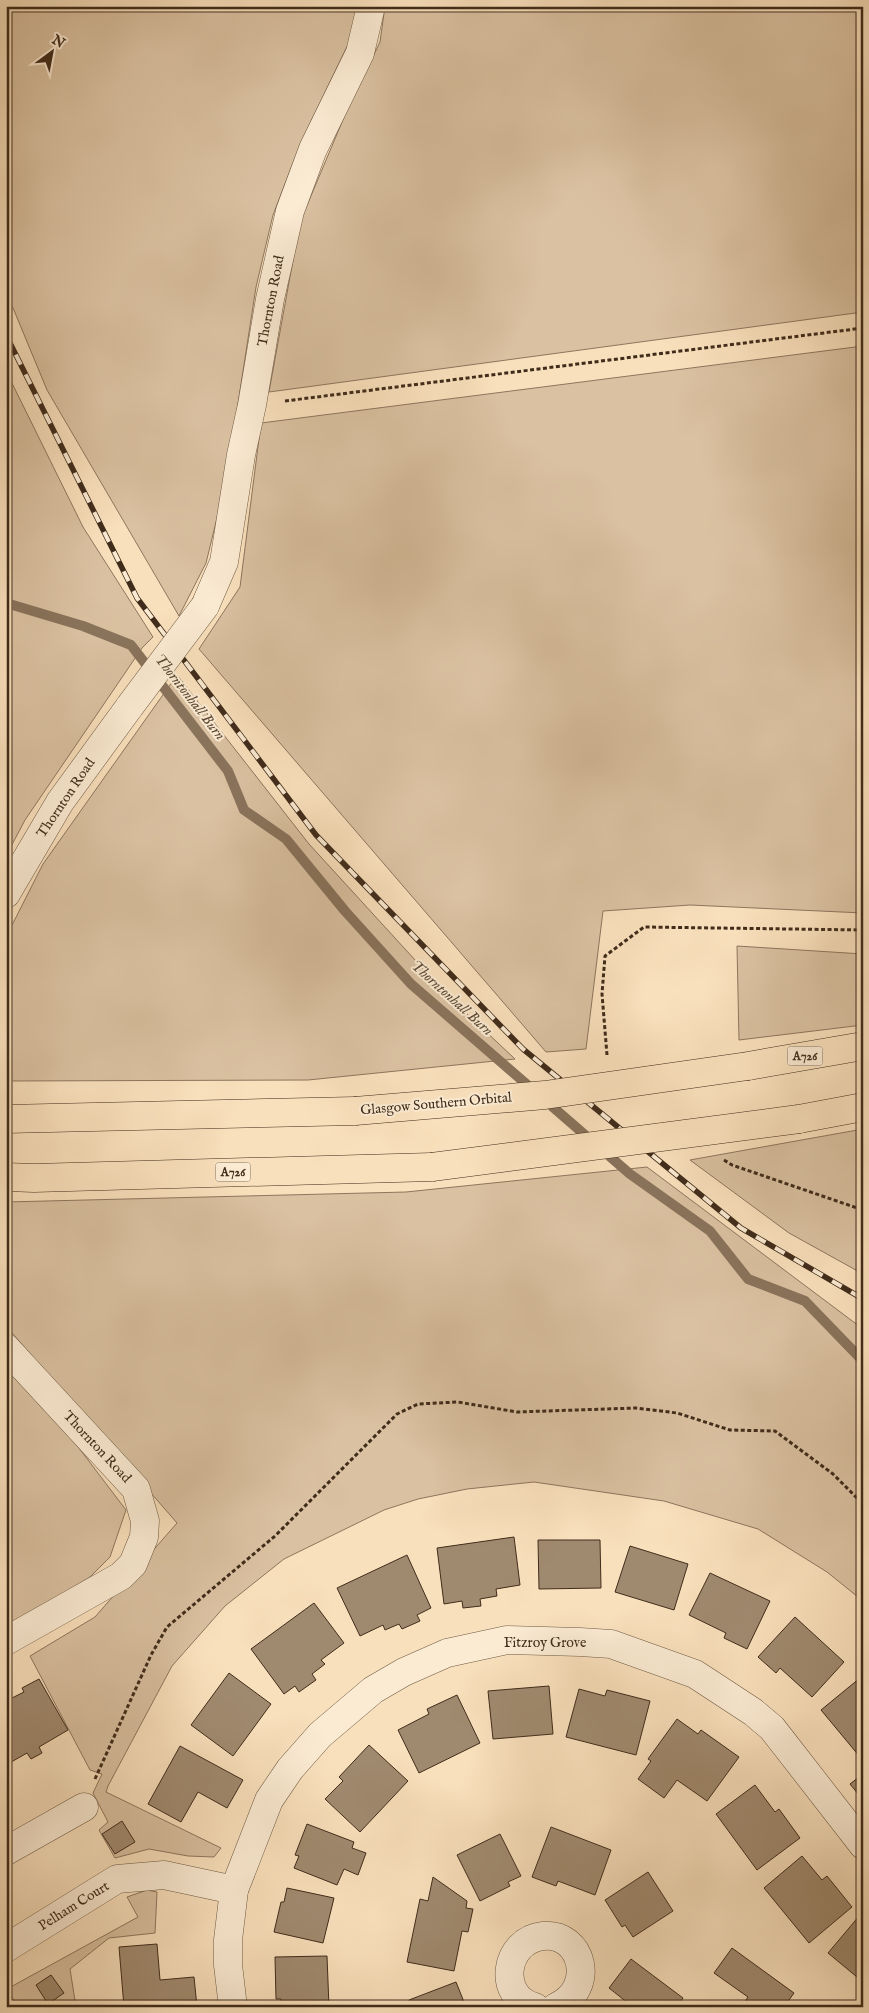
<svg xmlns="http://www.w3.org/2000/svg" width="869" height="2013" viewBox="0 0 869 2013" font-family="'IM FELL English',serif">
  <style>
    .green { fill: #dac1a1; stroke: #8d765e }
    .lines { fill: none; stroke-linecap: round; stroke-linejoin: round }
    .stream { stroke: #89735b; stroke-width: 10 }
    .building { fill: #a08a6f; stroke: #402c1b }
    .minor-casing { stroke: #6e5943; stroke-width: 29 }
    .trunk-casing { stroke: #402c1b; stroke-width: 29 }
    .path { stroke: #402c1b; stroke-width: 3; stroke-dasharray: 4 2.5; stroke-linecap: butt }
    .minor { stroke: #fbebd3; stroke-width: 28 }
    .trunk { stroke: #f9e0bc; stroke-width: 28 }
    .rail-casing { stroke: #402c1b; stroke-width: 5.5 }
    .rail { stroke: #fbebd3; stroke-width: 4; stroke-dasharray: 11; stroke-linecap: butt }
    .minor-bridge-casing { stroke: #6e5943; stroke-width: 29; stroke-linecap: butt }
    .trunk-bridge-casing { stroke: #402c1b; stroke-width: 29; stroke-linecap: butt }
    .minor-bridge { stroke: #fbebd3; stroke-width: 28 }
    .trunk-bridge { stroke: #f9e0bc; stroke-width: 28 }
    .labels { text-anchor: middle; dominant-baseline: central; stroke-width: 4; stroke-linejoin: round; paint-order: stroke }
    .shield { fill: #fbebd3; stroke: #786552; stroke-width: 1 }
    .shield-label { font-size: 12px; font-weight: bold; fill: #402c1b }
    .street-label { font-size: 14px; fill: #402c1b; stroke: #fbebd3 }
    .water-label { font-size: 15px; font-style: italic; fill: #5e4a36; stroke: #fbebd3 }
  </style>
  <rect width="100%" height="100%" fill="#f9e0bc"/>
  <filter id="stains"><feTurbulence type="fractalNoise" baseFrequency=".004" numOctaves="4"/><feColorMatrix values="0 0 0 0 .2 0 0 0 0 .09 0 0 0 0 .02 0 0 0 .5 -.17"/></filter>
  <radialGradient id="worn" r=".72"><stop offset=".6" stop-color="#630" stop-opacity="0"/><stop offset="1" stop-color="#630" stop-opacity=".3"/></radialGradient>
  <g class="green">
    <polygon points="6,6 358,6 354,32 301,142 273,215 256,287 226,481 206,563 179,616 47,390 6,291"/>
    <polygon points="385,6 863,6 863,312 269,392 300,222 345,115 380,42"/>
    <polygon points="863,346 863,913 690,905 603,911 586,1049 546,1052 199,649 240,587 261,423"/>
    <polygon points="6,371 83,527 153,637 142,648 25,820 6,856"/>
    <polygon points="177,675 309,844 448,996 515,1059 308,1080 6,1081 6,937 43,864"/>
    <polygon points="737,946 863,954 863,1025 739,1040"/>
    <polygon points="863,1129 863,1274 789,1233 690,1160"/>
    <polygon points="647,1167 863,1329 863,1601 827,1572 758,1529 664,1501 534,1482 467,1489 418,1499 384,1510 284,1559 225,1606 172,1666 108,1786 106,1792 221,1848 214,1857 188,1856 149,1849 115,1858 99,1830 108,1822 93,1793 102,1774 90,1770 30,1656 95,1617 177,1523 6,1326 6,1202 406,1192"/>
    <polygon points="6,1358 63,1427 126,1510 110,1557 90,1577 6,1628"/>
    <polygon points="147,1890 157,1892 155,1933 109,1938 70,1969 76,2007 18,2007 7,1989 138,1917 127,1897"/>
  </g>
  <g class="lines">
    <polyline class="stream" points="6,603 83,626 131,645 228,771 244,810 286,839 345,911 411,984 630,1174 710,1231 748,1279 805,1301 863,1361"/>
  </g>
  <g class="building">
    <polygon points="514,1537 520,1585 496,1589 497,1596 480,1599 481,1606 463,1608 462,1601 444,1604 437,1548"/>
    <polygon points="538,1540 600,1540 601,1588 539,1589"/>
    <polygon points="630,1546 688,1564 674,1610 615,1592"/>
    <polygon points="407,1555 431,1608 417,1615 420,1621 402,1629 399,1624 385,1630 383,1625 360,1636 337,1588"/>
    <polygon points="710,1573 770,1601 747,1649 724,1638 726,1633 689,1615"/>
    <polygon points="314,1603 344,1643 321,1660 325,1664 312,1674 316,1680 299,1692 295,1686 284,1694 251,1649"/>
    <polygon points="795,1617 844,1662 812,1697 780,1668 776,1673 758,1657"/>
    <polygon points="229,1673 271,1704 233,1756 191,1725"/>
    <polygon points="860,1678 863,1682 863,1755 860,1757 821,1710"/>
    <polygon points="39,1679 68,1730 39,1747 42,1753 31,1759 27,1753 6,1765 6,1701 24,1692 22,1688"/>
    <polygon points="549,1686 553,1734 493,1739 488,1691"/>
    <polygon points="579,1689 605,1696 607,1690 650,1701 636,1755 566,1737"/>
    <polygon points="457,1695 480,1743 419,1773 398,1730 429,1714 427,1709"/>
    <polygon points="677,1719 698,1734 701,1730 739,1757 707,1801 677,1780 664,1798 638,1779 651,1761 648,1759"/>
    <polygon points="369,1745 408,1781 360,1832 325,1799 343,1781 339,1777"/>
    <polygon points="180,1746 243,1780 227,1808 198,1792 181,1822 148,1804"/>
    <polygon points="863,1774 863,1800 850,1784"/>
    <polygon points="755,1785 775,1812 779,1809 800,1838 757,1870 716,1814"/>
    <polygon points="122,1821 135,1842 115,1854 102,1834"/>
    <polygon points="307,1824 354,1842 352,1848 366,1853 358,1875 344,1869 337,1885 294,1868 299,1856 295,1855"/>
    <polygon points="551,1827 611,1850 595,1895 558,1881 556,1886 532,1877"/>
    <polygon points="500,1834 521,1876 508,1882 510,1886 480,1901 457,1855"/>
    <polygon points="802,1856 822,1880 827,1876 852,1907 809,1943 764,1888"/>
    <polygon points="648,1872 673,1911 633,1937 625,1925 622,1927 605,1900"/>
    <polygon points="433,1877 467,1901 466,1908 473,1909 468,1932 462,1931 454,1971 407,1962 420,1899 428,1901"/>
    <polygon points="287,1888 334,1898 323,1943 274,1932 281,1902 284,1902"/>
    <polygon points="860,1915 863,1917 863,1982 828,1953"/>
    <polygon points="157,1944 160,1980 194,1977 197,2007 124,2007 119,1947"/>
    <polygon points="732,1948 794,1993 784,2007 742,2006 748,1997 714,1973"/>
    <polygon points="327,1956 329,2007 281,2007 281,1999 276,1999 275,1957"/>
    <polygon points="631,1959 683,1998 677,2007 633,2007 609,1988"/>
    <polygon points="51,1975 64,1993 48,2004 36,1985"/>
    <polygon points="456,1982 466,2007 412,2007 409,2000"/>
  </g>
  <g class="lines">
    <g class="minor-casing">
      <g id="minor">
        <polyline points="205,606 224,562 241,455 252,405 270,299 290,211 313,149 360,53 371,6"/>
        <polyline points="6,894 60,802 130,706"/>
        <polyline points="6,1348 136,1489 145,1521 144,1537 133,1564 121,1576 6,1641"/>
        <polyline points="6,1851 84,1807"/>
        <polyline points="6,1948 117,1879 164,1875 234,1890"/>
        <polyline points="233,2007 228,1965 228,1940 234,1890 269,1800 290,1769 320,1735 373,1690 404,1672 447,1653 507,1640 580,1642 611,1644 695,1674 753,1712 772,1728 863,1845"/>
        <path d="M535,2007C496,1997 504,1940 543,1936C583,1932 597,1989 556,2007"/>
      </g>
    </g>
    <g class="trunk-casing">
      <g id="trunk">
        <polyline points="748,1066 863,1046"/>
        <polyline points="6,1119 355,1111"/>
        <polyline points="799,1119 863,1107"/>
        <polyline points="6,1177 34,1178 432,1167"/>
      </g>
    </g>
    <g class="path">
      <polyline points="285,401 863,328"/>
      <polyline points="607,1055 602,994 605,956 644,927 863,930"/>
      <polyline points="724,1160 732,1165 863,1210"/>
      <polyline points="95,1779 151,1655 167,1627 275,1536 397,1414 418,1404 458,1402 517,1412 636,1408 677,1413 730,1430 775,1431 833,1474 863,1504"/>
      <polyline points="6,1997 12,2007"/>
    </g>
    <use href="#minor" class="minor"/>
    <use href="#trunk" class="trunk"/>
    <g class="rail-casing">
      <polyline id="rail" points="6,335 137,598 316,835 523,1049 741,1228 863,1299"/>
    </g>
    <use href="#rail" class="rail"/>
    <g class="minor-bridge-casing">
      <polyline id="minor-bridge" points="130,706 205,606"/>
    </g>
    <g class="trunk-bridge-casing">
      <g id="trunk-bridge">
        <polyline points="355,1111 545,1095 748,1066"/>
        <polyline points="432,1167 799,1119"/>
      </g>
    </g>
    <use href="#minor-bridge" class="minor-bridge"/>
    <use href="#trunk-bridge" class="trunk-bridge"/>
  </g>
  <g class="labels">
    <g class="shield">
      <rect x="787.5" y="1046.5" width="35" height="19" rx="4"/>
      <rect x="215.5" y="1162.5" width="35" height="19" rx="4"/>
    </g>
    <g class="shield-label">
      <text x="805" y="1056">A726</text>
      <text x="233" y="1172">A726</text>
    </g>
    <g class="street-label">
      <text transform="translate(271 301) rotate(-79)">Thornton Road</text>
      <text transform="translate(66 798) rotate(-56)">Thornton Road</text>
      <text transform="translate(436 1104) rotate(-5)">Glasgow Southern Orbital</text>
      <text transform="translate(97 1447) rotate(47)">Thornton Road</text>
      <text x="545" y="1643">Fitzroy Grove</text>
      <text transform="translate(74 1906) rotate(-32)">Pelham Court</text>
    </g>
    <g class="water-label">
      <text transform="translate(190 697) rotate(52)">Thorntonhall Burn</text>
      <text transform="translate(452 998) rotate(42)">Thorntonhall Burn</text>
    </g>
  </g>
  <rect width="869" height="2013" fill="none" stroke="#f9e0bc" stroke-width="25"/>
  <rect x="8" y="8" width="854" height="1998" fill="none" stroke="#402c1b" stroke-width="2.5"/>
  <rect x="12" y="12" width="844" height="1988" fill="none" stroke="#402c1b"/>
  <g transform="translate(52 52) rotate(32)" stroke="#fbebd3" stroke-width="4" paint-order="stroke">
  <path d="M0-4L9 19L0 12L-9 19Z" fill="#402c1b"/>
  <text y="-8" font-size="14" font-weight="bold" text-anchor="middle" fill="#402c1b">N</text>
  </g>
  <rect width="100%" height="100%" filter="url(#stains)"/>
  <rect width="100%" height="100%" fill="url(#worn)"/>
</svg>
